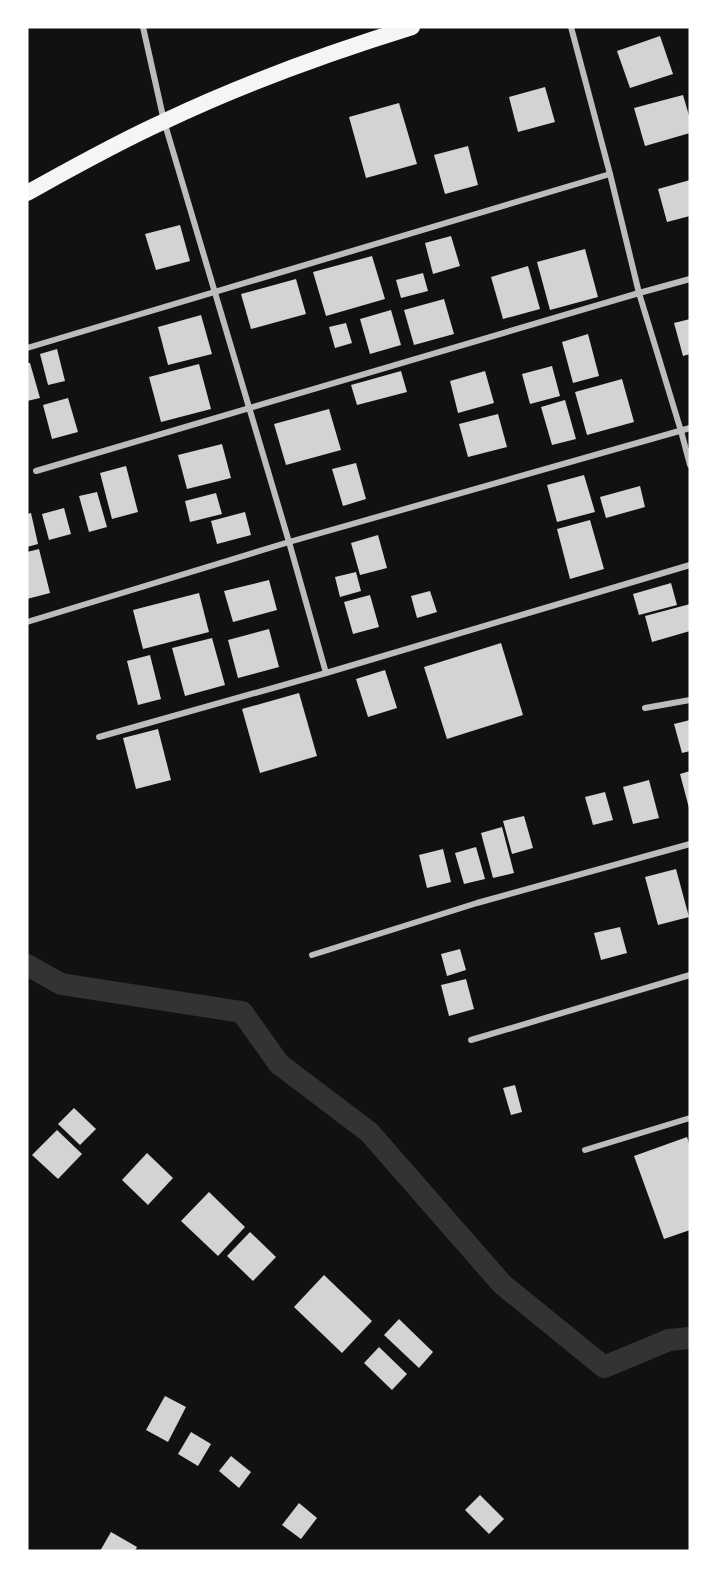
<svg xmlns="http://www.w3.org/2000/svg" width="717" height="1578" viewBox="0 0 717 1578" font-family="Arial,sans-serif">
  <style>
    .lines { fill: none; stroke-linecap: round; stroke-linejoin: round }
    .canal { stroke: #333; stroke-width: 22 }
    .building { fill: #d3d3d3 }
    .minor { stroke: #bcbcbc; stroke-width: 6 }
    .trunk { stroke: #f5f5f5; stroke-width: 16 }
  </style>
  <rect width="100%" height="100%" fill="#111"/>
  <g class="lines">
    <polyline class="canal" points="27,965 61,984 242,1012 279,1064 369,1132 502,1284 604,1367 669,1340 690,1338"/>
  </g>
  <g class="building">
    <polygon points="660,36 673,74 630,88 617,51"/>
    <polygon points="545,87 555,122 518,132 509,97"/>
    <polygon points="683,95 690,119 690,133 645,146 634,108"/>
    <polygon points="399,103 417,164 366,178 349,117"/>
    <polygon points="468,146 478,185 445,194 434,155"/>
    <polygon points="690,180 690,216 667,222 658,189"/>
    <polygon points="180,225 190,261 156,270 145,234"/>
    <polygon points="451,236 460,266 433,274 425,243"/>
    <polygon points="585,249 598,297 550,310 537,262"/>
    <polygon points="372,256 385,299 326,316 313,272"/>
    <polygon points="528,266 540,309 503,319 491,277"/>
    <polygon points="423,273 428,291 401,298 396,280"/>
    <polygon points="296,279 306,314 251,329 241,294"/>
    <polygon points="444,299 454,334 414,345 404,310"/>
    <polygon points="391,310 401,345 370,354 360,319"/>
    <polygon points="201,315 212,354 168,365 158,327"/>
    <polygon points="690,319 690,354 683,356 674,323"/>
    <polygon points="346,323 352,343 335,348 329,327"/>
    <polygon points="588,334 599,376 573,383 562,342"/>
    <polygon points="57,349 65,381 48,385 40,354"/>
    <polygon points="27,363 30,363 40,398 27,401"/>
    <polygon points="199,364 211,409 161,422 149,377"/>
    <polygon points="552,366 560,396 530,404 522,374"/>
    <polygon points="401,371 407,392 357,405 351,385"/>
    <polygon points="485,371 494,403 458,413 450,381"/>
    <polygon points="622,379 634,422 587,435 575,392"/>
    <polygon points="68,398 78,432 52,439 43,405"/>
    <polygon points="565,400 576,439 552,445 541,407"/>
    <polygon points="329,409 341,450 286,465 274,424"/>
    <polygon points="498,414 507,447 468,457 459,424"/>
    <polygon points="222,444 231,478 187,489 178,455"/>
    <polygon points="356,463 366,499 343,506 332,469"/>
    <polygon points="126,466 138,512 112,519 100,473"/>
    <polygon points="584,475 595,512 557,522 547,485"/>
    <polygon points="640,486 645,507 606,518 600,497"/>
    <polygon points="97,492 107,527 89,532 79,496"/>
    <polygon points="216,493 222,514 190,522 185,501"/>
    <polygon points="64,508 71,534 49,540 42,514"/>
    <polygon points="245,512 251,535 217,544 211,521"/>
    <polygon points="31,513 38,544 27,547 27,514"/>
    <polygon points="590,520 604,569 570,579 557,529"/>
    <polygon points="378,535 387,568 360,575 351,543"/>
    <polygon points="39,549 50,593 27,599 27,552"/>
    <polygon points="356,572 361,591 340,597 335,577"/>
    <polygon points="269,580 277,610 233,622 224,591"/>
    <polygon points="671,583 677,605 639,615 633,594"/>
    <polygon points="430,591 437,612 417,618 411,596"/>
    <polygon points="199,593 209,632 143,649 133,610"/>
    <polygon points="370,595 379,627 353,634 344,602"/>
    <polygon points="690,604 690,631 652,642 645,616"/>
    <polygon points="269,629 279,667 238,678 228,640"/>
    <polygon points="212,638 225,685 185,696 172,648"/>
    <polygon points="501,643 523,715 447,739 424,667"/>
    <polygon points="150,655 161,699 138,705 127,661"/>
    <polygon points="385,670 397,708 368,717 356,679"/>
    <polygon points="299,693 317,756 260,773 242,709"/>
    <polygon points="690,720 690,751 682,753 674,724"/>
    <polygon points="158,729 171,780 136,789 123,738"/>
    <polygon points="690,771 690,808 689,808 680,774"/>
    <polygon points="649,780 659,818 633,824 623,787"/>
    <polygon points="605,792 613,820 593,825 585,797"/>
    <polygon points="524,816 533,848 512,854 503,821"/>
    <polygon points="502,827 514,873 493,878 481,833"/>
    <polygon points="476,847 485,879 464,884 455,853"/>
    <polygon points="443,849 451,882 427,888 419,855"/>
    <polygon points="676,869 689,917 658,925 645,877"/>
    <polygon points="620,927 627,953 601,960 594,933"/>
    <polygon points="460,949 466,970 447,976 441,954"/>
    <polygon points="466,979 474,1009 449,1016 441,985"/>
    <polygon points="515,1085 522,1112 511,1115 503,1088"/>
    <polygon points="74,1108 96,1129 80,1145 58,1124"/>
    <polygon points="57,1130 82,1154 58,1179 32,1155"/>
    <polygon points="687,1137 690,1146 690,1230 664,1239 634,1156"/>
    <polygon points="147,1153 173,1178 148,1205 122,1180"/>
    <polygon points="209,1192 245,1227 218,1256 181,1221"/>
    <polygon points="250,1232 276,1257 253,1281 227,1256"/>
    <polygon points="324,1275 372,1321 342,1353 294,1307"/>
    <polygon points="399,1319 433,1352 419,1368 384,1335"/>
    <polygon points="379,1347 407,1374 392,1390 364,1363"/>
    <polygon points="165,1396 186,1407 168,1442 146,1430"/>
    <polygon points="191,1432 211,1444 198,1466 178,1454"/>
    <polygon points="231,1456 251,1472 239,1488 219,1471"/>
    <polygon points="480,1495 504,1519 489,1534 465,1510"/>
    <polygon points="299,1503 317,1518 301,1539 282,1525"/>
    <polygon points="111,1532 137,1547 135,1551 100,1551"/>
  </g>
  <g class="lines">
    <g class="minor">
      <polyline points="571,27 610,174 639,293 681,431 690,465"/>
      <polyline points="27,348 610,174"/>
      <polyline points="36,471 639,293 690,279"/>
      <polyline points="27,622 289,542 690,428"/>
      <polyline points="326,673 690,565"/>
      <polyline points="645,708 690,700"/>
      <polyline points="99,737 326,673 289,542 164,121 143,27"/>
      <polyline points="312,955 477,903 690,844"/>
      <polyline points="471,1040 690,975"/>
      <polyline points="585,1150 690,1118"/>
    </g>
    <path class="trunk" d="M27,193C72,168 118,142 165,121C245,83 328,53 412,27"/>
  </g>
  <rect width="717" height="1578" fill="none" stroke="#ffffff" stroke-width="57"/>
</svg>
